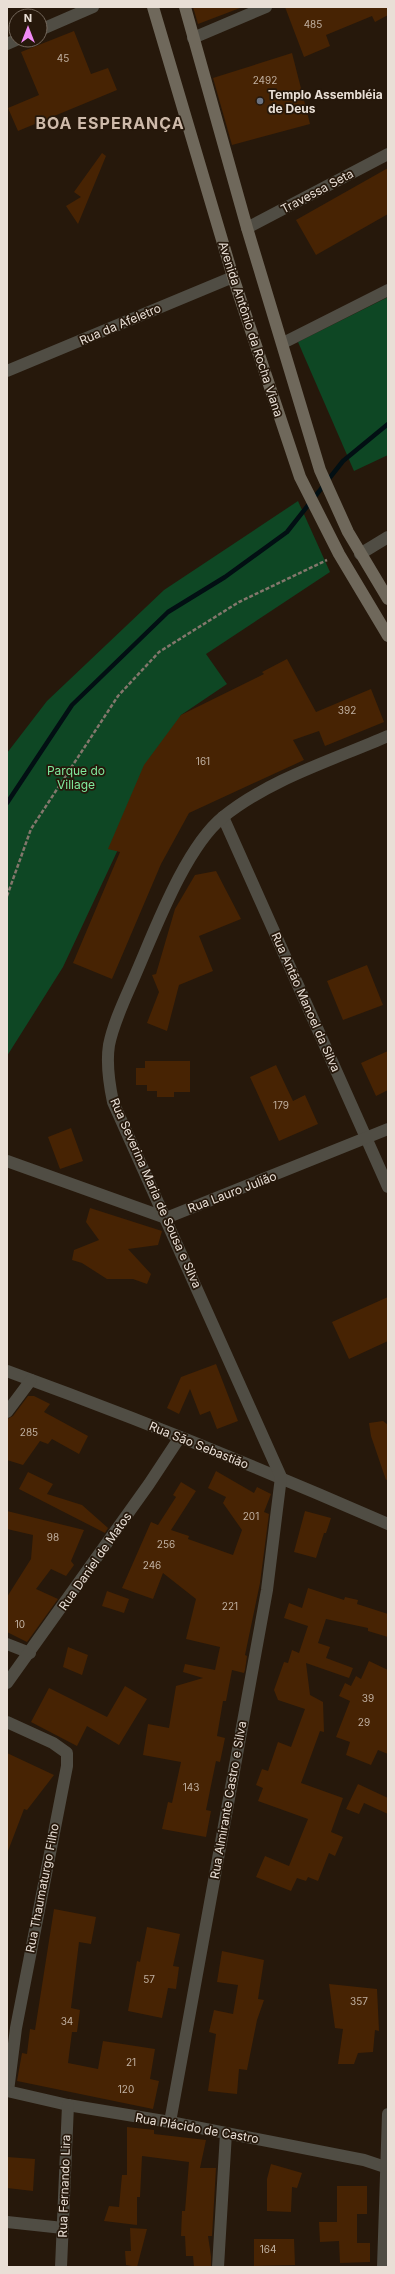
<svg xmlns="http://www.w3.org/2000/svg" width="395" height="2274" viewBox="0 0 395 2274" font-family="Inter,sans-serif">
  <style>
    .green { fill: #0e4724 }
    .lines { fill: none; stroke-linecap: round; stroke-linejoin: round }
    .stream { stroke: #020f13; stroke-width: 4.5 }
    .building { fill: #472303 }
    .path { stroke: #83776c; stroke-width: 2.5; stroke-dasharray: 4 2; stroke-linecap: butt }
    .minor { stroke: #504d44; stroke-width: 12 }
    .secondary { stroke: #6f685b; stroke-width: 12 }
    .worship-dot { fill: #6b7280; stroke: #26180b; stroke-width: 1.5 }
    .labels { text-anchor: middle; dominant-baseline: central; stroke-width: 3.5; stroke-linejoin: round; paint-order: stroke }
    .number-label { font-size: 10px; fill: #c0b0a1 }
    .poi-label { font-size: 12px; font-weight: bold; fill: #e9dfd6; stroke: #26180b; text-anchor: start }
    .street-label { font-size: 12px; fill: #e9dfd6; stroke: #26180b }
    .park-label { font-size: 12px; fill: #80e99d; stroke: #26180b }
    .district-label { font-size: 16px; font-weight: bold; letter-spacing: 1px; fill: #cebaaa; stroke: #26180b }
  </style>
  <rect width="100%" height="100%" fill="#26180b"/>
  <g class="green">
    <polygon points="388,297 388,455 354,471 298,342"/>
    <polygon points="298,501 330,572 206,654 227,684 181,715 63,967 7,1056 7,753 47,701 164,590"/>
  </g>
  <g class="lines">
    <polyline class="stream" points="7,803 72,705 168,612 225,577 287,532 343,461 388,424"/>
  </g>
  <g class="building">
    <polygon points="193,7 240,7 240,8 198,24"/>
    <polygon points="285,7 388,7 388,15 375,22 372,16 326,35 330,46 304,57"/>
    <polygon points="74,31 91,74 108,68 117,90 18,131 8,108 39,95 21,52"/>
    <polygon points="292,53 310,124 232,145 213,78"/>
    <polygon points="102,153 106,156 78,224 66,206 81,197 74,192"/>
    <polygon points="388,168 388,214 316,255 296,220"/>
    <polygon points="287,659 316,712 371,689 384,722 325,746 319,731 293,740 304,760 189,813 161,864 112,979 73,963 120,852 108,849 144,765 181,715 264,674 262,672"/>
    <polygon points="216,871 241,919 199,936 213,971 179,985 167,1031 147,1023 159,992 152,975 156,974 175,909 195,875"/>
    <polygon points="367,965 383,1005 343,1020 327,981"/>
    <polygon points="388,1051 388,1090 376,1096 361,1063"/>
    <polygon points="145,1061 190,1061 190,1092 174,1092 174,1097 157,1097 157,1091 147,1091 147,1085 136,1085 136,1068 145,1068"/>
    <polygon points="276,1065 293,1101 305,1095 318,1124 279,1141 250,1077"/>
    <polygon points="71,1128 83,1161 60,1169 48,1137"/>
    <polygon points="90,1208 162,1231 158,1245 128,1249 151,1274 147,1284 133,1279 107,1279 82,1263 72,1260 74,1250 99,1240 86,1222"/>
    <polygon points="388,1297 388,1341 349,1359 332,1322"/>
    <polygon points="216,1364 238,1421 217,1429 210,1411 200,1415 190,1389 179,1414 167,1408 181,1377"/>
    <polygon points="28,1396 34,1396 50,1404 44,1412 88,1436 79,1454 52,1439 48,1444 40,1441 23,1465 7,1460 7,1419 13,1416"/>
    <polygon points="383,1421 388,1425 388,1479 386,1480 371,1436 369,1423"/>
    <polygon points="216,1471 254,1493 257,1487 271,1494 264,1512 269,1514 260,1583 245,1655 247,1656 245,1670 244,1673 232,1670 226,1701 223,1701 217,1736 225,1738 220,1762 216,1761 206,1810 211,1811 206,1837 162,1829 168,1802 172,1803 181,1762 143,1755 148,1724 169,1728 176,1686 203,1678 183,1672 185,1664 215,1670 220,1647 186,1639 196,1599 163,1573 153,1599 122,1588 151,1522 158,1525 176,1497 173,1495 181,1482 196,1491 171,1530 189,1536 188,1539 233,1555 242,1530 223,1503 226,1497 208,1488"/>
    <polygon points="28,1472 53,1484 47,1494 82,1505 108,1528 105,1533 19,1489"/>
    <polygon points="7,1511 84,1530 71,1561 74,1565 66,1576 51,1569 36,1589 58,1599 27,1642 7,1632 7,1597 31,1559 33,1535 7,1529"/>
    <polygon points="305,1511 331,1518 326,1533 324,1533 316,1558 294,1552"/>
    <polygon points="308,1588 344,1600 345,1597 358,1600 357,1604 388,1614 388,1637 368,1631 368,1628 326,1619 318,1643 330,1647 326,1658 353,1668 349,1678 306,1663 310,1695 323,1702 324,1732 320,1731 301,1783 343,1798 331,1832 343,1837 335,1856 329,1853 318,1881 308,1877 306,1881 297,1878 291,1891 256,1877 265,1856 289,1866 308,1819 258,1801 263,1788 256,1785 262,1769 268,1771 278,1742 291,1747 305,1709 278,1700 274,1690 284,1662 288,1663 292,1650 299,1653 308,1626 284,1618 289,1603 302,1608"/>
    <polygon points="107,1591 129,1599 124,1613 102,1606"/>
    <polygon points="68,1647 88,1655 82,1675 63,1667"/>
    <polygon points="369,1661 388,1670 388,1754 378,1750 371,1765 346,1755 350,1742 336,1737 350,1701 339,1696 345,1683 351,1686 356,1676 361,1679"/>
    <polygon points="125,1686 147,1699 119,1745 87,1726 77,1746 31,1722 49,1688 107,1717"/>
    <polygon points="7,1753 54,1775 27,1810 24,1809 8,1851"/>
    <polygon points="358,1784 388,1798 388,1814 364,1803 359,1814 346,1809"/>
    <polygon points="54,1909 96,1917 91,1944 79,1942 71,2008 80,2010 77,2032 72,2032 68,2063 98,2069 103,2041 155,2049 150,2079 159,2081 153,2109 17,2081 22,2053 27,2054 30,2029 35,2030"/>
    <polygon points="147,1927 180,1934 173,1966 179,1967 176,1989 168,1988 162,2018 128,2011 137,1961 140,1962"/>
    <polygon points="222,1951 264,1960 258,1999 264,2000 257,2020 247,2070 239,2069 237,2094 208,2091 216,2034 209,2032 214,2010 233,2014 238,1985 217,1982"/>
    <polygon points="329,1984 377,1989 379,2031 375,2030 373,2052 358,2053 354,2064 338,2064 343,2029 335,2028"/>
    <polygon points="127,2127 154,2130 154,2134 206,2140 200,2168 216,2168 212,2236 208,2236 211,2256 211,2267 194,2267 193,2256 186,2256 185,2236 181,2236 182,2211 185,2211 189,2162 142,2156 140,2197 137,2197 137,2225 104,2221 109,2206 119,2207 122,2175 127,2175"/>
    <polygon points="7,2157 35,2159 33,2191 7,2188"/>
    <polygon points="271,2164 302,2173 297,2188 292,2187 291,2212 267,2211 267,2179"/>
    <polygon points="337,2186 367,2186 367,2214 357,2214 357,2243 370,2243 370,2262 340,2263 339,2241 320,2242 319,2222 337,2222"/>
    <polygon points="130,2228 147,2229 137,2267 126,2265 125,2251 131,2251"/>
    <polygon points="254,2239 294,2239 295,2265 254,2266"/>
  </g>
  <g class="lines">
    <polyline class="path" points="7,896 31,829 118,696 159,652 239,602 327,560"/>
    <g class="minor">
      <polyline points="40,30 93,7"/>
      <polyline points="193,38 266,7"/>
      <polyline points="7,44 16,40"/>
      <polyline points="247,228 388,154"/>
      <polyline points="283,343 388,290"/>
      <polyline points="7,371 233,277"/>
      <polyline points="360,554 388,537"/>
      <polyline points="223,817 388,1187"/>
      <polyline points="7,1161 166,1218 388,1129"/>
      <path d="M7,1371C136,1418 263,1469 388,1524"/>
      <polyline points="7,1412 31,1380"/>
      <polyline points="7,1644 30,1653"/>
      <polyline points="7,1683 149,1484 180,1437"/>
      <polyline points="7,1722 53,1743 67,1753 67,1766 16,2028 8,2091"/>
      <polyline points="7,2091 68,2105 170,2122 364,2160 385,2167"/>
      <path d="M170,2122L267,1590L281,1477L113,1102C109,1083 106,1064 109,1045C114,1020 127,995 137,971C156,927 186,847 223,817C270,779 333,760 388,736"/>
      <polyline points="7,2222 63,2228"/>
      <polyline points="61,2267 68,2105"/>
      <polyline points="218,2267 226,2133"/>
      <polyline points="383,2267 388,2114"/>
    </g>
    <g class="secondary">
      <polyline points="153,7 233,277 300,477 339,554 388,636"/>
      <polyline points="185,7 247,228 320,470 348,532 388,599"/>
    </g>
  </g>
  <circle class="worship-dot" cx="260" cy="101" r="4"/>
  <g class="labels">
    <g class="number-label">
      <text x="313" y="24">485</text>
      <text x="63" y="58">45</text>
      <text x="265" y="80">2492</text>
      <text x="347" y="710">392</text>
      <text x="203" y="761">161</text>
      <text x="281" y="1105">179</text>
      <text x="29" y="1432">285</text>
      <text x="251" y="1516">201</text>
      <text x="53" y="1537">98</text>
      <text x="166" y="1544">256</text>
      <text x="152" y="1565">246</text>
      <text x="230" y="1606">221</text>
      <text x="20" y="1624">10</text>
      <text x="368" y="1698">39</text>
      <text x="364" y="1722">29</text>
      <text x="191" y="1787">143</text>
      <text x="149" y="1979">57</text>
      <text x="359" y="2001">357</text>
      <text x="67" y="2021">34</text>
      <text x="131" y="2062">21</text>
      <text x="126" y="2089">120</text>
      <text x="268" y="2249">164</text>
    </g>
    <g class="poi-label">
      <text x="268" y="94">Templo Assembléia<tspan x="268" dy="14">de Deus</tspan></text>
    </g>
    <g class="street-label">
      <text transform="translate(317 191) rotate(-28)">Travessa Seta</text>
      <text transform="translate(120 324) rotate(-23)">Rua da Afeletro</text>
      <text transform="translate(251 329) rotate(72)">Avenida Antônio da Rocha Viana</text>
      <text transform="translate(306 1002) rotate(66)">Rua Antão Manoel da Silva</text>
      <text transform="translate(232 1192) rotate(-21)">Rua Lauro Julião</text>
      <text transform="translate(156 1193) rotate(66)">Rua Severina Maria de Sousa e Silva</text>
      <text transform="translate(199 1445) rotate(22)">Rua São Sebastião</text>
      <text transform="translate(95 1561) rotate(-55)">Rua Daniel de Matos</text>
      <text transform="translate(228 1800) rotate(-80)">Rua Almirante Castro e Silva</text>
      <text transform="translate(42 1888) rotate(-79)">Rua Thaumaturgo Filho</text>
      <text transform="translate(197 2128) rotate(10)">Rua Plácido de Castro</text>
      <text transform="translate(64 2186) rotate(-88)">Rua Fernando Lira</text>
    </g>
    <g class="park-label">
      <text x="76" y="770">Parque do<tspan x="76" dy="14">Village</tspan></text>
    </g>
    <g class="district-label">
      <text x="110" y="123">BOA ESPERANÇA</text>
    </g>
  </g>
  <rect width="395" height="2274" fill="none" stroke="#e9dfd6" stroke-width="16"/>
  <g transform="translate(28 28)"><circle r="19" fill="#26180b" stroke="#74685c"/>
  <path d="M0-3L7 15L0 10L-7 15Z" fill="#f18af5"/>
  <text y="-6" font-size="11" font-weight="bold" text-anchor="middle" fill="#e9dfd6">N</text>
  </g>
</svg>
